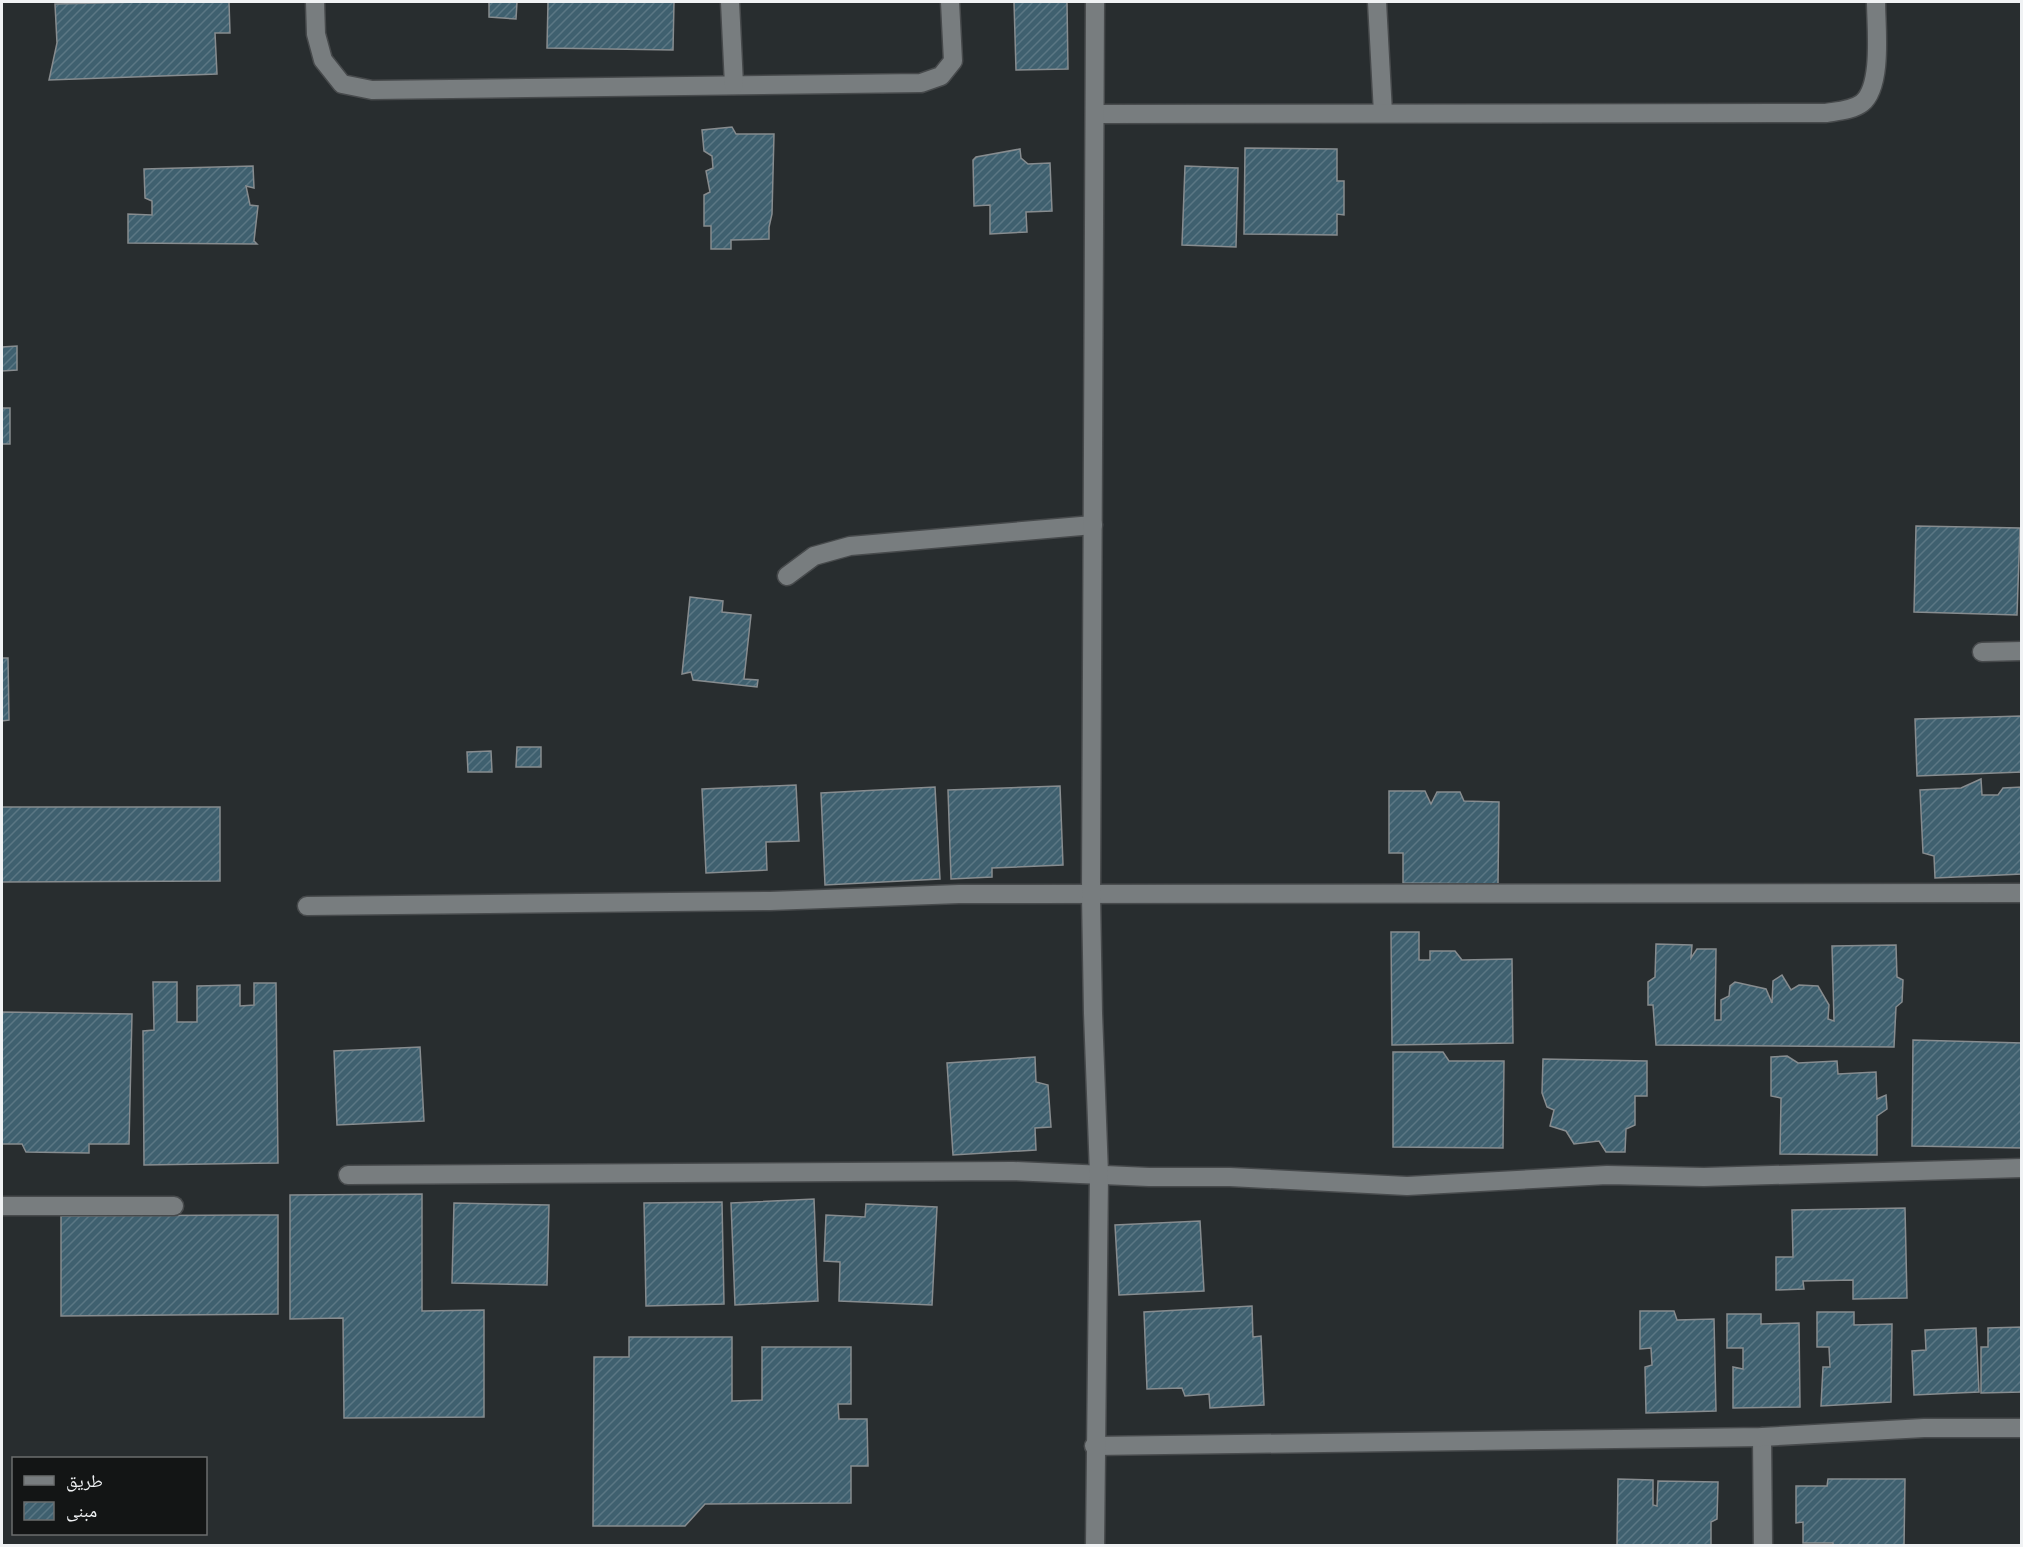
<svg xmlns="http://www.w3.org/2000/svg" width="2023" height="1547" viewBox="0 0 2023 1547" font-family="Manrope,'Noto Naskh Arabic',sans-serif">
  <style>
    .building { fill: url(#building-hatch); stroke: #878c8f; stroke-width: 1.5 }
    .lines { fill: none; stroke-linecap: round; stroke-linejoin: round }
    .street-casing { stroke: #474a4c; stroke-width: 21 }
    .street { stroke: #787d7f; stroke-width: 18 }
  </style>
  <defs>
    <pattern id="building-hatch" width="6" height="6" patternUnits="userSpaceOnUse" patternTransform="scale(1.5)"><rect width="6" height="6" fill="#3f606f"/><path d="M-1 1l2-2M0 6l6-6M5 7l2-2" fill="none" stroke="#5b7784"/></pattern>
  </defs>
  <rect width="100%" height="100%" fill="#282d2f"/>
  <g class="building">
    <polygon points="142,2 229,2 230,33 215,33 217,74 49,80 57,43 55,4"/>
    <polygon points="489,2 517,2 516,19 489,17"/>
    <polygon points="548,2 674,2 673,50 547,48"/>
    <polygon points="1014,2 1067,2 1068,69 1016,70"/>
    <polygon points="732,127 736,134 774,134 772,214 769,227 769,239 731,240 731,249 711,249 711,226 704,226 704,195 710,192 706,171 713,168 712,156 704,151 702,130"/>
    <polygon points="1245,148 1337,149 1337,181 1344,181 1344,215 1337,214 1337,235 1244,234"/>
    <polygon points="1020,149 1021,158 1028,164 1050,163 1052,211 1026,212 1027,232 990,234 990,205 974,206 973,160 976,157"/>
    <polygon points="253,166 254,188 246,186 250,205 258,206 254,241 257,244 128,243 128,214 152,215 152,201 145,198 144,169"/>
    <polygon points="1185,166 1238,168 1236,247 1182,245"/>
    <polygon points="17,346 17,370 2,371 2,347"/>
    <rect x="2" y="408" width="8" height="36"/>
    <polygon points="1916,526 2020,528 2017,615 1914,612"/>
    <polygon points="690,597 723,601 722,612 751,615 744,679 758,680 757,687 693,680 691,672 682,674"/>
    <polygon points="2,658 8,658 9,720 2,721"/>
    <polygon points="2022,716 2022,772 1917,776 1915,719"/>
    <polygon points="517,747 541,747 541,767 516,767"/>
    <polygon points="491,751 492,772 468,772 467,752"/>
    <polygon points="1981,779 1982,795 1998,795 2003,788 2022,787 2022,874 1935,878 1934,856 1923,853 1920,790 1961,788"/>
    <polygon points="796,785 799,841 766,842 767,870 706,873 702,789"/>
    <polygon points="1060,786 1063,865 992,868 992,877 951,879 948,790"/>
    <polygon points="935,787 940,879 825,885 821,793"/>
    <polygon points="1389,791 1425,791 1431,804 1437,792 1460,792 1464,801 1499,802 1498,884 1403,883 1403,853 1389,853"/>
    <polygon points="2,807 220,807 220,881 2,882"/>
    <polygon points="1391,932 1419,932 1419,960 1430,960 1430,951 1455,951 1462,960 1512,959 1513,1043 1392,1045"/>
    <polygon points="1656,944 1692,945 1691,958 1697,949 1716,949 1715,1020 1721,1020 1721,1000 1729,996 1730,986 1735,982 1766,989 1772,1003 1773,981 1782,975 1791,990 1799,985 1818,986 1829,1005 1828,1019 1834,1021 1832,946 1896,945 1897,977 1903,980 1902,1002 1896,1007 1894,1047 1656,1045 1653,1005 1648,1005 1648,982 1655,977"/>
    <polygon points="153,982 177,982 177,1022 197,1022 197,986 240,985 240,1006 254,1005 254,983 276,983 278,1163 144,1165 143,1031 154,1030"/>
    <polygon points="2,1012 132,1014 129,1144 89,1144 89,1153 26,1152 22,1144 2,1144"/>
    <polygon points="1913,1040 2022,1043 2022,1148 1912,1146"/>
    <polygon points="420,1047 424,1121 337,1125 334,1051"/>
    <polygon points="1393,1052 1443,1052 1449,1061 1504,1061 1503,1148 1393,1147"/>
    <polygon points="1787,1056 1798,1063 1837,1061 1838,1074 1876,1072 1877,1099 1886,1095 1887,1109 1877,1116 1877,1155 1780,1154 1781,1098 1771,1096 1771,1057"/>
    <polygon points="1035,1057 1036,1082 1048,1085 1051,1127 1035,1128 1036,1150 953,1155 947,1063"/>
    <polygon points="1543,1059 1647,1061 1647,1096 1635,1096 1635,1125 1626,1129 1625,1152 1606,1152 1599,1141 1574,1144 1566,1131 1550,1126 1554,1110 1547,1107 1542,1093"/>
    <polygon points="422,1194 422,1311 484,1310 484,1417 344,1418 343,1318 290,1319 290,1195"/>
    <polygon points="814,1199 818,1301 735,1305 731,1203"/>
    <polygon points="722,1202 724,1304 646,1306 644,1203"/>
    <polygon points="454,1203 549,1205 547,1285 452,1283"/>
    <polygon points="866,1204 937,1207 932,1305 839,1301 840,1262 824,1261 826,1215 865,1217"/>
    <polygon points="1905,1208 1907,1298 1853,1299 1853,1280 1803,1281 1804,1289 1776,1290 1776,1257 1793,1257 1792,1210"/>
    <polygon points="278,1215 278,1314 61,1316 61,1216"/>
    <polygon points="1200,1221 1204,1291 1119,1295 1115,1225"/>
    <polygon points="1252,1306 1253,1337 1261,1336 1264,1405 1210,1408 1209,1394 1185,1396 1182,1388 1147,1389 1144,1312"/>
    <polygon points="1640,1311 1674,1311 1677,1320 1714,1319 1716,1411 1646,1413 1645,1367 1652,1365 1651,1348 1640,1349"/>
    <polygon points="1817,1312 1854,1312 1854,1325 1892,1324 1891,1402 1821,1406 1823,1367 1830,1367 1829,1347 1817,1347"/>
    <polygon points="1727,1314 1761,1314 1761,1324 1799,1323 1800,1407 1733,1408 1733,1367 1743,1369 1743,1348 1727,1348"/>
    <polygon points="2022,1327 2022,1392 1981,1393 1981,1347 1988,1347 1988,1328"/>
    <polygon points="1976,1328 1979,1392 1914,1395 1912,1351 1926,1350 1925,1330"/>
    <polygon points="629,1337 732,1337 732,1401 762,1400 762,1347 851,1347 851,1404 838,1404 839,1419 867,1419 868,1466 851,1466 851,1503 705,1504 685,1526 593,1526 594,1357 629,1357"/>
    <polygon points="1618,1479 1653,1480 1653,1505 1657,1506 1658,1481 1718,1482 1717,1519 1711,1522 1711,1546 1617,1546"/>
    <polygon points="1828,1479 1905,1479 1904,1546 1833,1546 1833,1543 1803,1543 1803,1522 1796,1523 1796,1486 1827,1486"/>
  </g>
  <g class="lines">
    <g class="street-casing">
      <g id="street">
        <polyline points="315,2 316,34 323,60 342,84 372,90 921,83 941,76 953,61 950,2"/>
        <polyline points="730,2 734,85"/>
        <polyline points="1377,2 1383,113"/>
        <path d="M1095,114L1826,113C1838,111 1853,110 1862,103C1883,86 1876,26 1876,2"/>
        <polyline points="787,576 814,556 850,546 1093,525"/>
        <polyline points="1982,652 2022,651"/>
        <polyline points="307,906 770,901 959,894 2022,893"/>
        <polyline points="348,1175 1013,1171 1149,1177 1230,1177 1407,1186 1607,1175 1704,1177 2022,1168"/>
        <polyline points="2,1206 174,1206"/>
        <polyline points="1762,1437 1763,1546"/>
        <polyline points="1094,1446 1762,1437 1924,1428 2022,1428"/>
        <polyline points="1095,1546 1099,1174 1093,1013 1091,895 1095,2"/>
      </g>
    </g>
    <use href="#street" class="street"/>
  </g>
  <rect width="2023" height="1547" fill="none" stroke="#f0f2f4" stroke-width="6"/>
  <rect x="12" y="1457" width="195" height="78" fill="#131515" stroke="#6b6d6e" stroke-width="1.5"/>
  <rect x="24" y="1476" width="30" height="9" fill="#787d7f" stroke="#6b6d6e" stroke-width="1.5"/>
  <text x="66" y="1487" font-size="18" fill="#f0f2f4">طريق</text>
  <rect x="24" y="1502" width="30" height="18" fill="url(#building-hatch)" stroke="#6b6d6e" stroke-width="1.5"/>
  <text x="66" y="1517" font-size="18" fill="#f0f2f4">مبنى</text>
</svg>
